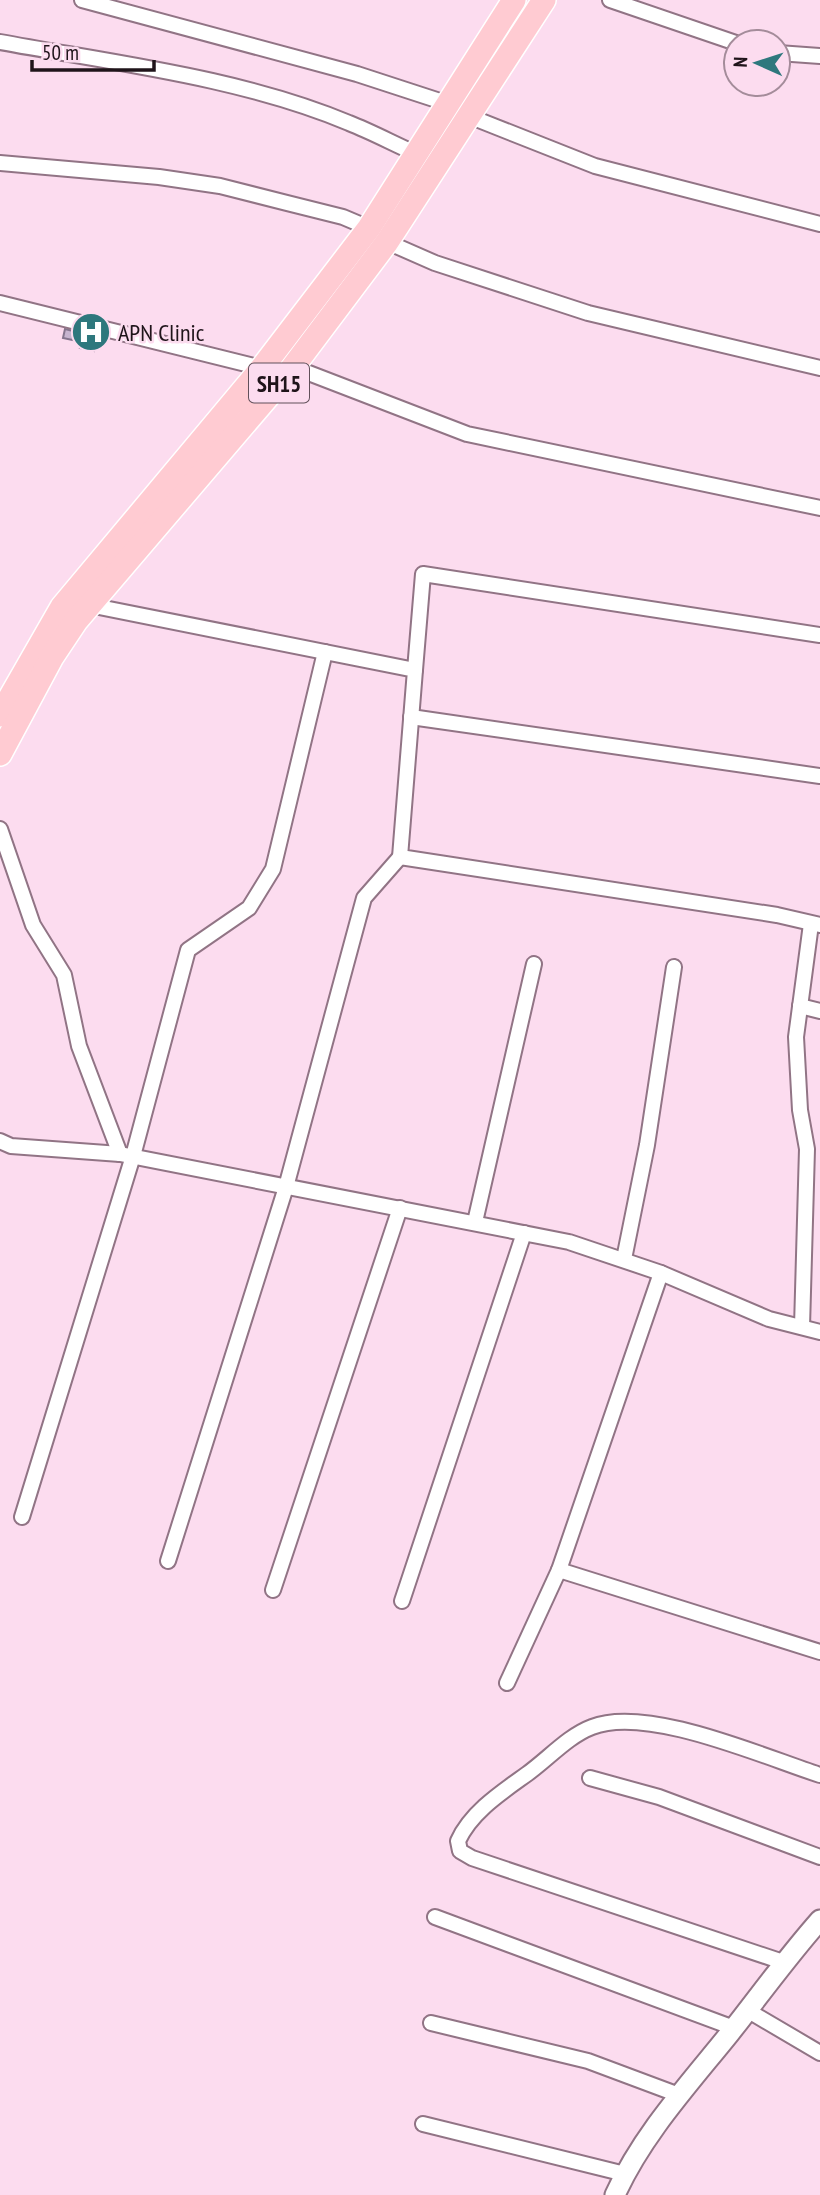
<svg xmlns="http://www.w3.org/2000/svg" width="820" height="2195" viewBox="0 0 820 2195" font-family="'PT Sans Narrow',sans-serif">
  <style>
    .building { fill: #c6b4cf; stroke: #84748d; stroke-width: 2 }
    .lines { fill: none; stroke-linecap: round; stroke-linejoin: round }
    .minor-casing { stroke: #917485; stroke-width: 18 }
    .tertiary-casing { stroke: #917485; stroke-width: 23 }
    .primary-casing { stroke: #fff; stroke-width: 26 }
    .minor { stroke: #fff; stroke-width: 14 }
    .tertiary { stroke: #fff; stroke-width: 19 }
    .primary { stroke: #ffcbd2; stroke-width: 23 }
    .labels { text-anchor: middle; dominant-baseline: central; stroke-width: 5; stroke-linejoin: round; paint-order: stroke }
    .shield { fill: #fcdcef; stroke: #61505a; stroke-width: 2 }
    .shield-label { font-size: 23px; font-weight: bold; fill: #1f141a }
    .poi-label { font-size: 24px; fill: #1f141a; stroke: #fcdcef; text-anchor: start }
  </style>
  <rect width="100%" height="100%" fill="#fcdcef"/>
  <polygon class="building" points="65,329 97,337 94,351 80,348 82,342 63,338"/>
  <g class="lines">
    <g class="minor-casing">
      <g id="minor">
        <polyline points="82,0 357,74 449,104"/>
        <polyline points="610,0 736,43"/>
        <path d="M0,42C114,63 242,78 349,123C372,132 394,144 417,154"/>
        <polyline points="778,53 820,56"/>
        <polyline points="471,117 595,166 820,224"/>
        <polyline points="0,163 159,177 220,186 287,203 343,217 369,228 387,242 435,263 588,313 820,368"/>
        <polyline points="0,303 262,368"/>
        <polyline points="293,367 467,434 820,508"/>
        <polyline points="89,605 415,670 400,857 777,915 820,925"/>
        <polyline points="415,670 423,574 820,635"/>
        <polyline points="411,717 820,776"/>
        <polyline points="0,829 33,925 64,975 79,1046 120,1154"/>
        <polyline points="800,1006 820,1011"/>
        <polyline points="0,1141 11,1146 120,1154 569,1242 661,1273 769,1319 820,1332"/>
        <polyline points="475,1222 534,964"/>
        <polyline points="624,1259 647,1145 674,967"/>
        <polyline points="661,1273 559,1570 820,1652"/>
        <polyline points="802,1327 807,1149 800,1110 796,1037 811,924"/>
        <polyline points="22,1517 133,1156 188,950 249,908 273,869 325,652"/>
        <polyline points="168,1561 286,1187 364,898 400,857"/>
        <polyline points="273,1590 400,1208"/>
        <polyline points="402,1601 524,1233"/>
        <polyline points="507,1683 559,1570"/>
        <polyline points="590,1778 659,1797 820,1857"/>
        <polyline points="435,1917 734,2028"/>
        <path d="M783,1962L472,1858L460,1851L458,1841C471,1812 502,1792 527,1774C548,1759 568,1736 592,1727C647,1705 764,1757 820,1775"/>
        <polyline points="747,2010 820,2053"/>
        <polyline points="431,2023 588,2061 679,2095"/>
        <polyline points="423,2124 625,2174"/>
      </g>
    </g>
    <g class="tertiary-casing">
      <path id="tertiary" d="M615,2195C642,2135 689,2084 730,2033C760,1995 788,1956 820,1920"/>
    </g>
    <g class="primary-casing">
      <g id="primary">
        <polyline points="0,715 62,607 262,368 369,228 514,0"/>
        <polyline points="0,754 52,657 76,621 293,367 387,242 544,0"/>
      </g>
    </g>
    <use href="#minor" class="minor"/>
    <use href="#tertiary" class="tertiary"/>
    <use href="#primary" class="primary"/>
  </g>
  <defs>
    <g id="hospital-disc" transform="scale(2.0125)"><circle r="9.5" fill="#2e787d" stroke="#fcdcef"/><path d="M-5-5h3v3.5h4V-5h3V5h-3V1.5h-4V5h-3Z" fill="#fff"/></g>
  </defs>
  <g fill-rule="evenodd">
    <use href="#hospital-disc" x="91" y="332"/>
  </g>
  <g class="labels">
    <rect class="shield" x="249" y="363.5" width="60" height="39" rx="5"/>
    <g class="shield-label">
      <text x="279" y="383">SH15</text>
    </g>
    <g class="poi-label">
      <text x="118" y="332">APN Clinic</text>
    </g>
  </g>
  <g transform="translate(757 63) rotate(273)"><circle r="33" fill="#fcdcef" stroke="#a48c9a" stroke-width="2"/>
  <path d="M0-5L12 26L0 18L-12 26Z" fill="#2e787d"/>
  <text y="-10" font-size="19" font-weight="bold" text-anchor="middle" fill="#1f141a">N</text>
  </g>
  <path d="M32 60v10h122v-10" fill="none" stroke="#1f141a" stroke-width="3.5"/>
  <text x="42" y="60" font-size="21" fill="#1f141a" stroke="#fcdcef" stroke-width="5" paint-order="stroke">50 m</text>
</svg>
